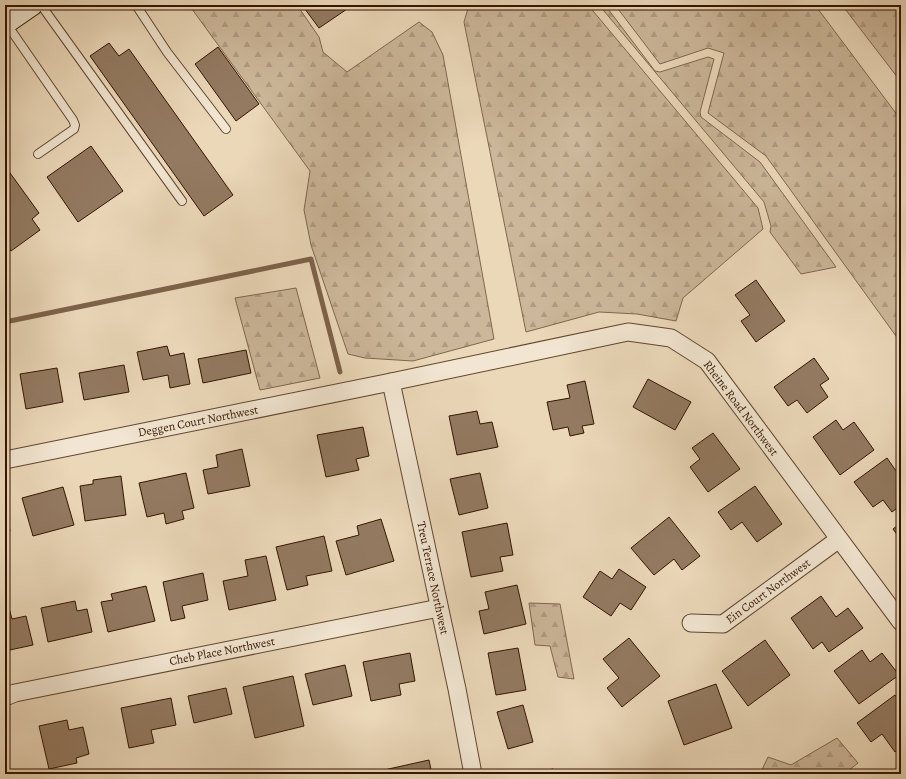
<svg xmlns="http://www.w3.org/2000/svg" width="906" height="779" viewBox="0 0 906 779" font-family="Alegreya,serif">
  <style>
    .forest { fill: url(#forest-firs); stroke: #80664e }
    .lines { fill: none; stroke-linecap: round; stroke-linejoin: round }
    .stream { stroke: #7d624a; stroke-width: 5 }
    .building { fill: #937a61; stroke: #341501 }
    .lane-casing { stroke: #62462f; stroke-width: 10 }
    .street-casing { stroke: #62462f; stroke-width: 19 }
    .secondary-casing { stroke: #341501; stroke-width: 24 }
    .lane { stroke: #f2e6d2; stroke-width: 8 }
    .street { stroke: #f2e6d2; stroke-width: 17 }
    .secondary { stroke: #f2e6d2; stroke-width: 22 }
    .labels { text-anchor: middle; dominant-baseline: central; stroke-width: 3.5; stroke-linejoin: round; paint-order: stroke }
    .street-label { font-size: 12px; fill: #341501; stroke: #f2e6d2 }
  </style>
  <defs>
    <pattern id="forest-firs" width="22" height="20" patternUnits="userSpaceOnUse"><rect width="22" height="20" fill="#ccb79a"/><path d="M5 1l3.5 6h-7zM16 11l3.5 6h-7z" fill="#b09c83"/></pattern>
  </defs>
  <rect width="100%" height="100%" fill="#ebd8b9"/>
  <filter id="stains"><feTurbulence type="fractalNoise" baseFrequency=".005" numOctaves="4"/><feColorMatrix values="0 0 0 0 .2 0 0 0 0 .09 0 0 0 0 .02 0 0 0 .5 -.17"/></filter>
  <radialGradient id="worn" r=".72"><stop offset=".6" stop-color="#630" stop-opacity="0"/><stop offset="1" stop-color="#630" stop-opacity=".3"/></radialGradient>
  <g class="forest">
    <polygon points="189,5 297,5 319,37 323,52 347,72 419,22 432,32 443,55 494,339 413,361 365,358 348,354 311,245 304,210 310,171"/>
    <polygon points="469,5 588,5 758,208 763,229 683,298 676,321 637,314 599,312 526,332 464,22"/>
    <polygon points="599,5 605,5 655,71 660,72 708,57 714,59 700,112 701,117 760,162 836,267 801,274 770,232 771,226 764,202"/>
    <polygon points="615,5 815,5 901,120 901,343 766,156 708,113 724,53 708,48 660,64"/>
    <polygon points="842,5 901,5 901,82"/>
    <polygon points="296,288 320,378 260,390 235,298"/>
    <polygon points="529,603 560,604 574,679 558,677 550,646 535,645"/>
    <polygon points="837,738 858,763 844,774 760,774 768,757 791,765"/>
  </g>
  <g class="lines">
    <polyline class="stream" points="5,322 311,259 340,372"/>
  </g>
  <g class="building">
    <polygon points="302,5 353,5 319,28"/>
    <polygon points="109,43 119,56 129,49 233,195 204,216 90,56"/>
    <polygon points="218,47 259,104 236,121 195,64"/>
    <polygon points="91,146 123,191 78,222 47,177"/>
    <polygon points="5,166 39,213 32,219 40,230 11,251 5,244"/>
    <polygon points="756,280 785,321 756,342 741,321 750,315 735,295"/>
    <polygon points="167,346 170,356 184,353 190,384 170,388 168,375 143,380 137,352"/>
    <polygon points="246,350 251,373 203,383 198,359"/>
    <polygon points="814,358 829,379 820,385 828,397 807,413 797,400 788,406 774,387"/>
    <polygon points="124,365 129,392 84,400 79,373"/>
    <polygon points="57,368 63,402 26,409 20,374"/>
    <polygon points="648,379 691,402 675,430 633,407"/>
    <polygon points="585,381 594,424 582,426 584,433 570,436 568,427 553,430 547,402 570,398 567,385"/>
    <polygon points="477,411 480,424 492,422 498,447 457,455 449,416"/>
    <polygon points="836,420 843,430 854,422 874,450 840,475 813,437"/>
    <polygon points="363,427 369,456 356,459 359,470 326,477 317,435"/>
    <polygon points="713,433 740,469 708,492 690,467 700,459 692,448"/>
    <polygon points="242,449 250,486 208,494 203,470 218,467 216,455"/>
    <polygon points="887,458 901,478 901,505 892,512 883,500 873,507 854,482"/>
    <polygon points="186,473 194,508 182,511 184,519 166,524 164,513 147,517 139,483"/>
    <polygon points="480,473 488,508 459,515 450,479"/>
    <polygon points="121,476 126,515 85,521 80,486 93,484 93,480"/>
    <polygon points="755,486 782,524 757,542 742,522 731,530 718,512"/>
    <polygon points="63,487 74,525 33,536 22,498"/>
    <polygon points="5,510 10,531 5,532"/>
    <polygon points="669,517 700,556 682,570 674,559 654,575 631,548"/>
    <polygon points="381,519 394,561 346,575 336,541 359,535 357,526"/>
    <polygon points="507,523 513,555 500,557 503,571 471,577 462,532"/>
    <polygon points="901,523 901,540 893,529"/>
    <polygon points="324,536 332,571 306,576 308,585 287,590 276,547"/>
    <polygon points="266,556 276,600 229,610 223,581 248,576 245,560"/>
    <polygon points="619,569 646,587 631,610 620,603 611,616 583,597 600,571 612,579"/>
    <polygon points="203,573 208,600 182,606 185,618 171,621 163,582"/>
    <polygon points="517,585 526,624 484,634 479,611 489,609 485,592"/>
    <polygon points="146,586 155,621 108,632 101,602 113,600 111,594"/>
    <polygon points="821,596 836,617 848,608 863,628 829,652 822,642 813,649 791,618"/>
    <polygon points="75,601 77,611 87,609 92,632 48,642 41,608"/>
    <polygon points="9,608 12,619 26,616 33,645 5,651 5,609"/>
    <polygon points="629,638 660,676 622,707 607,688 619,678 603,659"/>
    <polygon points="765,640 790,675 748,706 722,671"/>
    <polygon points="518,648 526,690 496,695 488,653"/>
    <polygon points="862,650 870,662 882,653 899,675 859,704 834,671"/>
    <polygon points="410,653 415,681 399,684 401,695 371,701 363,662"/>
    <polygon points="345,665 352,696 313,705 305,674"/>
    <polygon points="293,676 304,726 255,738 243,687"/>
    <polygon points="716,684 732,728 684,745 668,701"/>
    <polygon points="226,688 232,714 194,723 188,696"/>
    <polygon points="895,695 901,703 901,748 895,752 882,734 871,742 857,723"/>
    <polygon points="171,698 176,725 151,730 154,743 129,748 121,708"/>
    <polygon points="523,705 533,742 508,749 497,712"/>
    <polygon points="67,720 69,730 83,727 89,754 76,758 77,763 49,769 39,726"/>
    <polygon points="429,760 432,774 385,774 384,770"/>
    <polygon points="553,769 553,774 526,774"/>
  </g>
  <g class="lines">
    <g class="lane-casing">
      <g id="lane">
        <polyline points="41,5 182,201"/>
        <polyline points="136,5 167,52 226,129"/>
        <polyline points="6,23 73,120 75,125 74,129 38,154"/>
      </g>
    </g>
    <g class="street-casing">
      <g id="street">
        <polyline points="391,382 457,689 473,774"/>
        <polyline points="5,460 391,382 628,332 671,338 707,361 901,622"/>
        <polyline points="691,623 723,624 839,539"/>
        <polyline points="5,697 15,693 439,608"/>
      </g>
    </g>
    <g class="secondary-casing">
      <polyline id="secondary" points="5,23 31,5"/>
    </g>
    <use href="#lane" class="lane"/>
    <use href="#street" class="street"/>
    <use href="#secondary" class="secondary"/>
  </g>
  <g class="labels">
    <g class="street-label">
      <text transform="translate(741 408) rotate(53)">Rheine Road Northwest</text>
      <text transform="translate(198 421) rotate(-11)">Deggen Court Northwest</text>
      <text transform="translate(433 578) rotate(78)">Treu Terrace Northwest</text>
      <text transform="translate(768 591) rotate(-36)">Ein Court Northwest</text>
      <text transform="translate(222 651) rotate(-11)">Cheb Place Northwest</text>
    </g>
  </g>
  <rect width="906" height="779" fill="none" stroke="#ebd8b9" stroke-width="20"/>
  <rect x="6" y="6" width="894" height="767" fill="none" stroke="#341501" stroke-width="2"/>
  <rect x="10" y="10" width="886" height="759" fill="none" stroke="#341501"/>
  <rect width="100%" height="100%" filter="url(#stains)"/>
  <rect width="100%" height="100%" fill="url(#worn)"/>
</svg>
